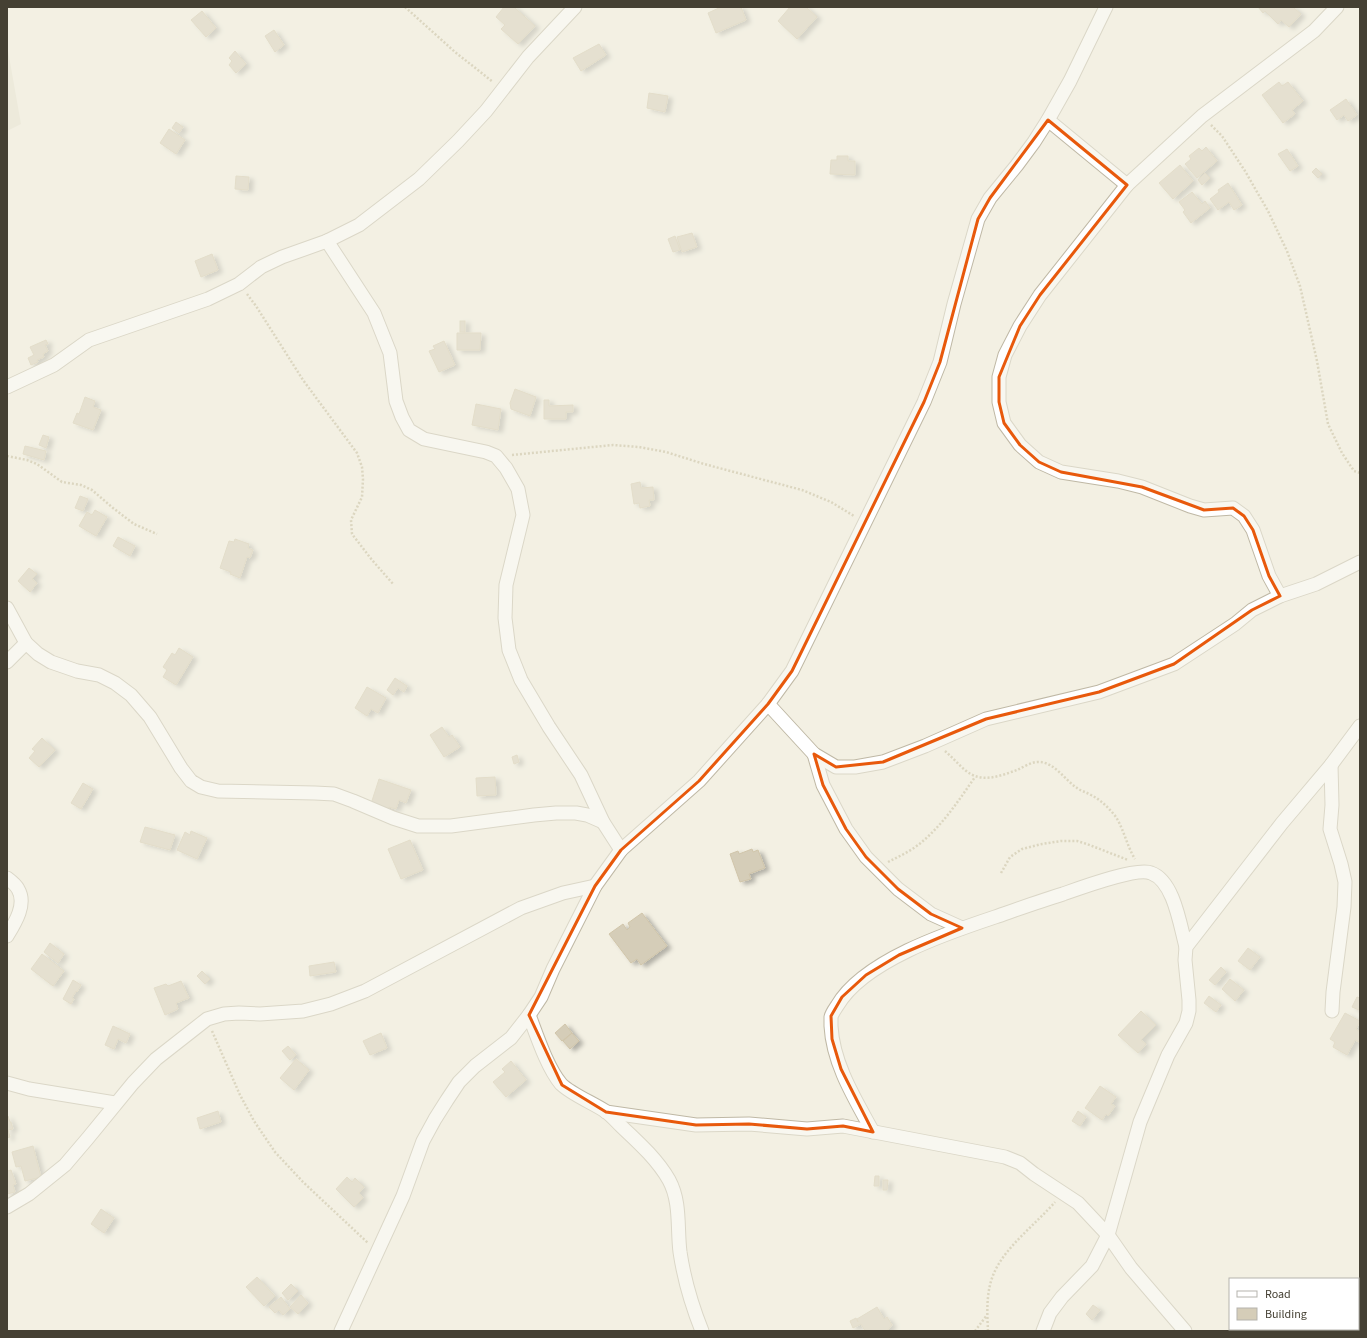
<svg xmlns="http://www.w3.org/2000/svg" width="1367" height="1338" viewBox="0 0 1367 1338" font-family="'Source Sans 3',sans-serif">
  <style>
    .residential { fill: #e7e2d0 }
    .building { fill: #d5cdb8; stroke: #d0c5aa; filter: url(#shadow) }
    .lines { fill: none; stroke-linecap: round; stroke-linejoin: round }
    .minor-casing { stroke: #bfb8a5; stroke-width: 15 }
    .path { stroke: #c1b695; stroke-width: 2.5; stroke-dasharray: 2 2; stroke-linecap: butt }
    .minor { stroke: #fff; stroke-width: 13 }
    .marked { fill: none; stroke: #e8590c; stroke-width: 3; stroke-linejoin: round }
  </style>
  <defs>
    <filter id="shadow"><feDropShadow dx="4.5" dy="2.5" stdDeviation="2" flood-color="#0004"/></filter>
  </defs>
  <rect width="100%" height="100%" fill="#f3f0e3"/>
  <polygon class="residential" points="7,45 21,124 7,131"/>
  <g class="building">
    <polygon points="504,7 514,7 535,26 518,44 501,29 505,25 496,17"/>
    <polygon points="721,7 741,7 746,20 716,33 708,13"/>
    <polygon points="790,7 806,7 817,17 797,39 778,21"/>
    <polygon points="1258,7 1293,7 1301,14 1289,27 1281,20 1278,24 1265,11 1263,13"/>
    <polygon points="202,11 216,28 206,37 191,20"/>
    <polygon points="274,30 284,45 275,52 265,36"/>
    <polygon points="599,44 606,55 581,71 573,58"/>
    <polygon points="235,51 246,64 236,73 229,65 232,61 229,58"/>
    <polygon points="1279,82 1282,86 1288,82 1303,101 1292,110 1295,114 1283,123 1262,95"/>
    <polygon points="649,93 668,96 665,112 647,108"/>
    <polygon points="1346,99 1357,115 1348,121 1344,115 1337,120 1330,110"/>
    <polygon points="176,122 183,127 179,133 172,128"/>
    <polygon points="169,129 185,140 176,154 160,143"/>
    <polygon points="1206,147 1217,161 1197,178 1185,164 1191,159 1189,156 1199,148 1202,151"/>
    <polygon points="1287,149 1298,166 1290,171 1278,154"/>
    <polygon points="837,156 848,156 848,161 855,161 855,175 830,174 831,160 837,160"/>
    <polygon points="1180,165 1193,181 1173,199 1159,183"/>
    <polygon points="1316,168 1322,174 1318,178 1312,172"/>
    <polygon points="1205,173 1210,178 1202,185 1198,180"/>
    <polygon points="236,176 249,177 248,190 235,189"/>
    <polygon points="1228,183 1242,205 1234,210 1229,202 1218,210 1210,199 1219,192 1218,190"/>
    <polygon points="1192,192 1202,204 1205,201 1210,208 1191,223 1183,212 1185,210 1179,202"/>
    <polygon points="692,233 697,247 682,252 677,237"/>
    <polygon points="675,236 680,250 673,252 668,239"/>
    <polygon points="212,254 218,270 201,277 195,261"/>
    <rect x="460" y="321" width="5" height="11"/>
    <polygon points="457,333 481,333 480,350 457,350"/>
    <polygon points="46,340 48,344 45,345 48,351 43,354 44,357 37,360 38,362 31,365 28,358 34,355 30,347"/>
    <polygon points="444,341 455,365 439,372 429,351 435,349 433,346"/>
    <polygon points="515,389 536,397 530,416 511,409 510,403"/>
    <polygon points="85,397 95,401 93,407 101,410 93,430 73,423 77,413 79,414"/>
    <polygon points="544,400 549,400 549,406 573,405 573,412 566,412 566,419 544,419"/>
    <polygon points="476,404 501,409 498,430 472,425"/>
    <polygon points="43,435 49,437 46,448 39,445"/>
    <polygon points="25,446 46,451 44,460 23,454"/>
    <polygon points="640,482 641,488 653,487 654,500 649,500 650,506 640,508 639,503 634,504 631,484"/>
    <polygon points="80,496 88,499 83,511 75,508"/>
    <polygon points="95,510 107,517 96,536 79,526 87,512 92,515"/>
    <polygon points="118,537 135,546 130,556 113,546"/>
    <polygon points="235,539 249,544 248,548 253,550 250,558 247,557 240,578 230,574 231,572 220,568 229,541 234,542"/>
    <polygon points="29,568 37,574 32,579 37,583 30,592 18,581"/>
    <polygon points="179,648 193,657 176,685 163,677 167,670 163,667 172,653 175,655"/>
    <polygon points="395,678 407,686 404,692 398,688 393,695 387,690"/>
    <polygon points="367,687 386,698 378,713 371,709 367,716 355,708"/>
    <polygon points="442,727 449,737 452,735 460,747 444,757 430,735"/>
    <polygon points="42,738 55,750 39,767 29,758 35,751 32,749"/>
    <polygon points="517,755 519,762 514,764 512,757"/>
    <polygon points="495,777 496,795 477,796 476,778"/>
    <polygon points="379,779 411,790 406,803 399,800 396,809 389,807 388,813 370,807"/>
    <polygon points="83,783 93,789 81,809 71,803"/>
    <polygon points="145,827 175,835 170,850 140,842"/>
    <polygon points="191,831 207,838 197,859 177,850 185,832 190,835"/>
    <polygon points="410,840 423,870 401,879 388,849"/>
    <polygon points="752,849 753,852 758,850 765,868 749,874 751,879 740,882 730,854 738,851 739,854"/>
    <polygon points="642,913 667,946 641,965 637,959 631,963 609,934 623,924 627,930 630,927 628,923"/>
    <polygon points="50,943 64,954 58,963 44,952"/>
    <polygon points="1248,948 1260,957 1250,970 1238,961"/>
    <polygon points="42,954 64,971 53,986 31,969"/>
    <polygon points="334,962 336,972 310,976 309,966"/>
    <polygon points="1221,967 1226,972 1215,985 1209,980"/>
    <polygon points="202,971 210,979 205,984 197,976"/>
    <polygon points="1230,979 1244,990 1235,1001 1222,989"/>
    <polygon points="73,980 81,985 77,992 76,991 72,998 74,999 71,1004 63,999"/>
    <polygon points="181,981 189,998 176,1003 178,1009 165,1015 154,988 166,984 168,986"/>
    <polygon points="1209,996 1221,1005 1216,1012 1204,1003"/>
    <polygon points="1357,997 1360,998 1359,1010 1352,1007"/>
    <polygon points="1141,1011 1156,1025 1141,1040 1146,1044 1138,1053 1118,1035"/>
    <polygon points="1345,1013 1360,1021 1356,1029 1360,1032 1360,1039 1359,1042 1355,1040 1347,1055 1333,1047 1335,1042 1330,1039"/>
    <polygon points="565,1024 572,1033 562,1041 555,1033"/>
    <polygon points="113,1026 130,1034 126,1043 118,1039 114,1049 105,1045"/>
    <polygon points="381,1033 387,1048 370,1055 363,1041"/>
    <polygon points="572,1033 579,1041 570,1049 563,1041"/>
    <polygon points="288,1046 296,1055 290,1060 282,1051"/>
    <polygon points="296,1059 309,1070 294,1090 280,1078"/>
    <polygon points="511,1061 526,1080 506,1097 493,1082 505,1072 502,1069"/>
    <polygon points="1100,1086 1116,1097 1111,1104 1115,1106 1108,1116 1106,1114 1102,1120 1085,1108"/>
    <polygon points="218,1111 221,1122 200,1129 197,1118"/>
    <polygon points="1078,1111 1086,1117 1080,1126 1072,1121"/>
    <polygon points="7,1116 8,1116 10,1122 11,1122 13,1129 8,1130 10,1137 7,1138"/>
    <polygon points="33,1146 41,1177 25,1181 21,1166 16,1167 12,1152"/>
    <polygon points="7,1169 8,1171 11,1170 16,1184 13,1185 15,1192 7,1194"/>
    <polygon points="875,1176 879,1176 879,1186 874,1186"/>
    <polygon points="347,1177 352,1182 355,1178 364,1187 359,1193 363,1198 354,1207 336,1189"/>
    <polygon points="883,1180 888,1180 887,1190 883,1190"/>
    <polygon points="101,1209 114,1218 104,1233 91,1224"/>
    <polygon points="257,1277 275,1296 264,1306 246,1287"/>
    <polygon points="291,1284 298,1291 288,1300 282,1293"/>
    <polygon points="301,1295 308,1303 298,1314 290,1307"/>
    <polygon points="281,1297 290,1309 283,1315 279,1310 275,1313 269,1307"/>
    <polygon points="1093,1305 1100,1310 1092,1320 1086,1314"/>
    <polygon points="877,1307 884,1319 887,1317 892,1325 887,1331 865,1331 861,1324 853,1328 850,1321 856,1318 858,1322 857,1319"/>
  </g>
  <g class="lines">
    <g class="minor-casing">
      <g id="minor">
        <polyline points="1048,120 1127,185"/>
        <polyline points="327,241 374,313 390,353 396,401 402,417 409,430 424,439 486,452 496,456 506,468 518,489 523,515 506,585 505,618 509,650 521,680 549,727 581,775 603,822 621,850"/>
        <polyline points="7,387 54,365 89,340 208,299 239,284 261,267 282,257 327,241 359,225 419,179 458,141 486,111 528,57 575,7"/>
        <polyline points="1280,596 1269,576 1253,530 1244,516 1233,508 1204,510 1190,506 1142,487 1118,481 1061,472 1039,462 1020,445 1004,423 999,402 999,377 1005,355 1020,326 1040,295 1127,185 1202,116 1314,31 1337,7"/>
        <polyline points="7,608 26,643 38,654 51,662 77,671 99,675 115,683 131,695 150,717 181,768 191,781 201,787 218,791 315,793 334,794 353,801 393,818 418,826 451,826 534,815 556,813 576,813 587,815 603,822"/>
        <polyline points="7,662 26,643"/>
        <polyline points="768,704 814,754 836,767 855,767 883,762 925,746 986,719 1099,692 1174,664 1235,624 1252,610 1280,596 1316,584 1360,562"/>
        <polyline points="814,754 823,785 846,829 866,857 898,889 931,914 962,928"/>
        <polyline points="1331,765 1332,805 1330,829 1341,864 1345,882 1344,907 1333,992 1332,1011"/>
        <path d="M7,878C11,881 16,885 18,889C27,904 15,923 7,936"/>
        <path d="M529,1015C537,1036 547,1067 561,1084C571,1094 593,1103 605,1111C611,1115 616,1121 621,1126C638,1142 657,1159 669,1180C681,1202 677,1228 680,1252C684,1279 692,1306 702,1331"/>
        <polyline points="7,1083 29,1089 115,1103"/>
        <polyline points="606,1112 696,1125 749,1124 807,1129 843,1126 1005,1157 1020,1163 1034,1174 1078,1203 1108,1235 1131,1268 1185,1331"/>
        <path d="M873,1132C855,1099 833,1064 831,1026C831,1023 831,1020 831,1017C832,1013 835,1009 837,1006C863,961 947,933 995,917C1018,909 1040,901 1063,894C1080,888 1137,867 1151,873C1174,881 1180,925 1186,947"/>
        <polyline points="7,1207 29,1194 65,1165 88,1138 133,1083 156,1059 207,1019 224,1014 239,1013 260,1014 303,1011 331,1004 365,991 521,908 563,893 595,886"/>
        <polyline points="341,1331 403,1196 423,1141 435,1119 447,1100 459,1082 475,1066 511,1038 529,1015 541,997 553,969 595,886 621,850 699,781 768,704 792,671 924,402 940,362 954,304 978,219 990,198 1017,165 1034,142 1048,120 1070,81 1106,7"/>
        <polyline points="1043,1331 1050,1313 1062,1297 1092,1266 1108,1235 1140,1122 1168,1055 1186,1023 1189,1011 1189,1000 1185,960 1186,947 1282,823 1331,765 1360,726"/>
      </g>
    </g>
    <g class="path">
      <polyline points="405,7 455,52 493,82"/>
      <polyline points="1211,125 1222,136 1245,171 1268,211 1287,251 1300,286 1317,361 1328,424 1342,453 1354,471 1360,473"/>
      <polyline points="247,294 256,306 303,380 357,453 362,467 363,479 362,497 351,520 352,534 372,560 394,585"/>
      <polyline points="512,455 613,445 639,447 666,452 704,464 802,490 831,502 854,516"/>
      <polyline points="7,456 27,460 37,464 62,482 81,485 92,490 113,508 134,524 157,534"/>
      <path d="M945,751C952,757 958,764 965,770C981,784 1000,776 1017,770C1024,767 1032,761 1040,762C1055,763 1065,780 1077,788C1081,791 1086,792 1091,795C1101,800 1109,808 1116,817C1124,830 1127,846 1135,859"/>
      <path d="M888,862C900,856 913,850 923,841C944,823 959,800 975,777"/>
      <polyline points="1001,873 1010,857 1022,849 1042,844 1061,841 1077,841 1087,844 1128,860"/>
      <polyline points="212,1031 240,1095 254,1121 275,1152 303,1182 368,1243"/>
      <polyline points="975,1331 987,1315"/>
      <path d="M988,1331C987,1312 986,1291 994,1273C1005,1247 1037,1223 1055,1202"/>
    </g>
    <use href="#minor" class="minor"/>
  </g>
  <path d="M0 0H1367V1338H0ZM1048,120L1127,185L1040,295L1020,326L999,377V402L1004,423L1020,445L1039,462L1061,472L1142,487L1204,510L1233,508L1244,516L1253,530L1269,576L1280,596L1252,610L1174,664L1099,692L986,719L883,762L836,767L814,754L823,785L846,829L866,857L898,889L931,914L962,928L899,955L866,975L842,997L831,1016L832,1039L841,1069L873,1132L843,1126L807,1129L749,1124L696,1125L606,1112L562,1085L529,1015L595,886L621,850L699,781L768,704L792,671L924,402L940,362L978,219L990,198Z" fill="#f3f0e3" fill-opacity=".55" fill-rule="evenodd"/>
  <path class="marked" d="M1048,120L1127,185L1040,295L1020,326L999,377V402L1004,423L1020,445L1039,462L1061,472L1142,487L1204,510L1233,508L1244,516L1253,530L1269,576L1280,596L1252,610L1174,664L1099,692L986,719L883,762L836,767L814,754L823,785L846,829L866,857L898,889L931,914L962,928L899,955L866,975L842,997L831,1016L832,1039L841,1069L873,1132L843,1126L807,1129L749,1124L696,1125L606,1112L562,1085L529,1015L595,886L621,850L699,781L768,704L792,671L924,402L940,362L978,219L990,198Z"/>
  <rect width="1367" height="1338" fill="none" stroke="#454033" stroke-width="16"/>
  <rect x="1229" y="1278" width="130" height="52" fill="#ffffff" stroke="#b5b3ad"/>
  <rect x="1237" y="1291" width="20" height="6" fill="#ffffff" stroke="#b5b3ad"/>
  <text x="1265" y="1298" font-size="12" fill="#454033">Road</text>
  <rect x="1237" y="1308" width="20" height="12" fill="#d5cdb8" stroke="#b5b3ad"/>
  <text x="1265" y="1318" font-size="12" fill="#454033">Building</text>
</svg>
